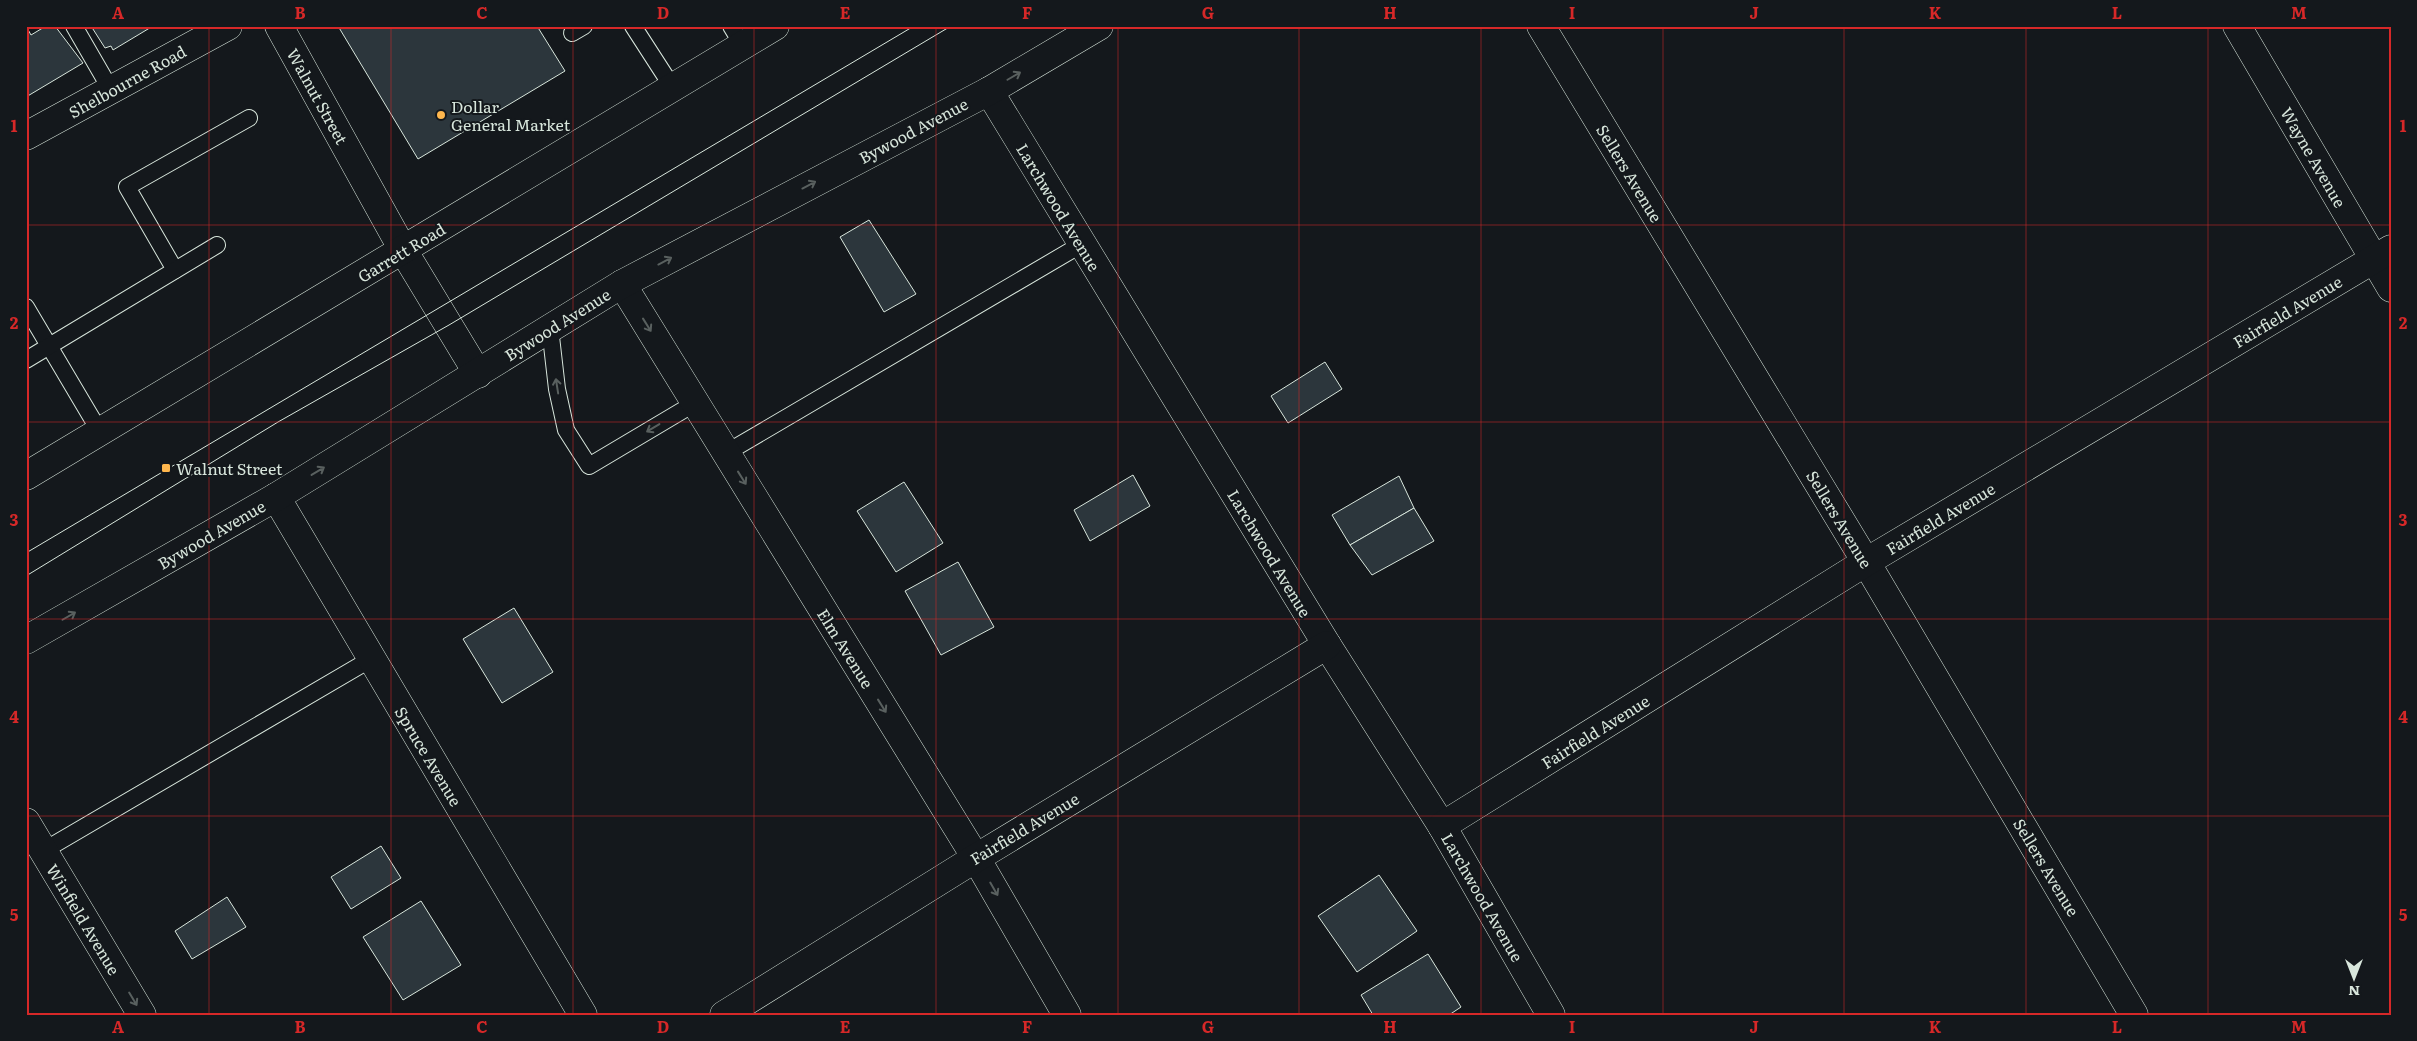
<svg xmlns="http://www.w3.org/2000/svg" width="2417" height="1041" viewBox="0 0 2417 1041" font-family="Literata,serif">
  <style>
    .building { fill: #2c363c; stroke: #d8e6dc }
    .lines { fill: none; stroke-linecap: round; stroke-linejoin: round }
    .lane-casing { stroke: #d8e6dc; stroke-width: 18 }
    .street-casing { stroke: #d8e6dc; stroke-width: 29 }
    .secondary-casing { stroke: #d8e6dc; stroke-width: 29 }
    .lane { stroke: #14181c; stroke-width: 16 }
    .street { stroke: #14181c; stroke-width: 28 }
    .secondary { stroke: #14181c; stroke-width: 28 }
    .tram { stroke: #d8e6dc; stroke-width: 1 }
    .oneway { stroke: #59605f }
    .grid { fill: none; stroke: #d62828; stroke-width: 1; stroke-opacity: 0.55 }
    .poi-dot { fill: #ffb74d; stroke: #14181c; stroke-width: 2 }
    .labels { text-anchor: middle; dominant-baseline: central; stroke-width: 4; stroke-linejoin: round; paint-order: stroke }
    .street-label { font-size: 16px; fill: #d8e6dc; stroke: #14181c }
    .poi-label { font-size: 16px; fill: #d8e6dc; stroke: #14181c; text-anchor: start }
    .neatline { fill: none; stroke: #d62828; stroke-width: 2 }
    .grid-label { font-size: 16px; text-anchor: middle; font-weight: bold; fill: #d62828 }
  </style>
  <rect width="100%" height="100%" fill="#14181c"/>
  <g class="building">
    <polygon points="26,26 31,35 46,26 55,26 83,63 26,97"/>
    <polygon points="91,26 153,26 113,50 111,46 105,48"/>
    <polygon points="338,26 537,26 565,71 418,159"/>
    <polygon points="869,220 916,294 884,312 840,237"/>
    <polygon points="1325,362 1342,389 1288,423 1271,396"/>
    <polygon points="1133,475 1150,506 1090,541 1074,510"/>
    <polygon points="1399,476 1414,508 1350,545 1332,515"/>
    <polygon points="904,482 943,543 896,572 857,511"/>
    <polygon points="1414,508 1434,541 1372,575 1350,545"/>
    <polygon points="958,562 994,627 941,655 905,591"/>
    <polygon points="514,608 553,672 502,703 463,639"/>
    <polygon points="381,846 401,878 351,909 331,877"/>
    <polygon points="1379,875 1417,931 1357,972 1318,916"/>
    <polygon points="227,897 246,927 192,959 175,931"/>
    <polygon points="421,901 461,965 403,1000 363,937"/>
    <polygon points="1428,954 1461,1007 1449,1015 1373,1015 1361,995"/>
  </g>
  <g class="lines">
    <g class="lane-casing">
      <g id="lane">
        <polyline points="74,26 111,90"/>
        <polyline points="633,26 673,88"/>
        <polyline points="731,26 743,46"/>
        <polyline points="572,33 584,26"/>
        <polyline points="175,270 127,187 249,118"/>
        <polyline points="26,307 100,432"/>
        <polyline points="550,328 557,389 566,430 589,466 695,403"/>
        <polyline points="26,360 217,245"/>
        <polyline points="726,453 1082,244"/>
        <polyline points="43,851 371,659"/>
      </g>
    </g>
    <g class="street-casing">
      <g id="street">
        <polyline points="1541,26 1866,562 2134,1015"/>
        <polyline points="2237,26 2391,288"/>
        <polyline points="989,91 1327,645 1442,826 1551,1015"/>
        <polyline points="26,136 228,26"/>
        <polyline points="403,250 478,374"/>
        <polyline points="622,284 976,858 1067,1015"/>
        <polyline points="276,497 583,1015"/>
        <polyline points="26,640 276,497 622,284 989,91 1099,26"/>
        <polyline points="26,822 142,1015"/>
        <polyline points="1442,826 1866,562 2391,249"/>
        <polyline points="724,1015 976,858 1327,645"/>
      </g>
    </g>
    <g class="secondary-casing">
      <g id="secondary">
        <polyline points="279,26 403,250"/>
        <polyline points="26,476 775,26"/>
      </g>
    </g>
    <use href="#lane" class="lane"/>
    <use href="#street" class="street"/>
    <use href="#secondary" class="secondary"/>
    <g class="tram">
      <polyline points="26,553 914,26"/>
      <polyline points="26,576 278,422 449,325 951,26"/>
    </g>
  </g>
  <defs><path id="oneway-shaft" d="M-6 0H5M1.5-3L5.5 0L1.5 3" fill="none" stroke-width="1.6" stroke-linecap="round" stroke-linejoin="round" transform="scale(1.25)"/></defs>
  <g class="oneway">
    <use href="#oneway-shaft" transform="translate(1014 76) rotate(-30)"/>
    <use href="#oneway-shaft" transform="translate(809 185) rotate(-28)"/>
    <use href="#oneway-shaft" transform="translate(665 261) rotate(-28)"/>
    <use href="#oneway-shaft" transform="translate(647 325) rotate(58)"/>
    <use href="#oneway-shaft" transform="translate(557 386) rotate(-99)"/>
    <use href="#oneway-shaft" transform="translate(653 428) rotate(149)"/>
    <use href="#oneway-shaft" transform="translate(318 471) rotate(-31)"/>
    <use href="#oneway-shaft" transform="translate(742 478) rotate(58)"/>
    <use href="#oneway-shaft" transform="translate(69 616) rotate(-30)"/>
    <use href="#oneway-shaft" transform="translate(882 706) rotate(58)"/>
    <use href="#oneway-shaft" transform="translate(994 889) rotate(60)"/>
    <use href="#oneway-shaft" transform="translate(133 999) rotate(59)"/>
  </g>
  <path class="grid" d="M209,26V1015M391,26V1015M573,26V1015M754,26V1015M936,26V1015M1118,26V1015M1299,26V1015M1481,26V1015M1663,26V1015M1844,26V1015M2026,26V1015M2208,26V1015M26,225H2391M26,422H2391M26,619H2391M26,816H2391"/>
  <g class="poi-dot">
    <circle cx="441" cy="115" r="5"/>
    <rect x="161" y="463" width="10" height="10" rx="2.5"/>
  </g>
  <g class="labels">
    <g class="street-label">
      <text transform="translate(127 81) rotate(-29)">Shelbourne Road</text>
      <text transform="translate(318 96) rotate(61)">Walnut Street</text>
      <text transform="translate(913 130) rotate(-28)">Bywood Avenue</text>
      <text transform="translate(2314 157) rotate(60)">Wayne Avenue</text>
      <text transform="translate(1630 173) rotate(59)">Sellers Avenue</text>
      <text transform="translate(1059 207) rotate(59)">Larchwood Avenue</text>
      <text transform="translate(401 252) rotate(-31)">Garrett Road</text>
      <text transform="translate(2287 311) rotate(-31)">Fairfield Avenue</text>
      <text transform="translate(557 324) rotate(-32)">Bywood Avenue</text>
      <text transform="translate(1940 518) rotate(-31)">Fairfield Avenue</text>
      <text transform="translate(1840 519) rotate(59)">Sellers Avenue</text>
      <text transform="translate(211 534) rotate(-30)">Bywood Avenue</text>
      <text transform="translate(1270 553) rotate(59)">Larchwood Avenue</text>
      <text transform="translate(846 648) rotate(58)">Elm Avenue</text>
      <text transform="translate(1595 731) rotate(-32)">Fairfield Avenue</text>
      <text transform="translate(429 756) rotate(59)">Spruce Avenue</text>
      <text transform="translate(1024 828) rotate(-31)">Fairfield Avenue</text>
      <text transform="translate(2047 867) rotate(59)">Sellers Avenue</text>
      <text transform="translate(1483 897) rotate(60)">Larchwood Avenue</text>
      <text transform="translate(84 919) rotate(59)">Winfield Avenue</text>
    </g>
    <g class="poi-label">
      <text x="451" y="106">Dollar<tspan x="451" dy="18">General Market</tspan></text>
      <text x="176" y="468">Walnut Street</text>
    </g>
  </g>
  <rect width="2417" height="1041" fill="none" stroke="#14181c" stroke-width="55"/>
  <g transform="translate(2354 978) rotate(180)" stroke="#14181c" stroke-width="4" paint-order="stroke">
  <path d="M0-4L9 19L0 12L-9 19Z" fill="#d8e6dc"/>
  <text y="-8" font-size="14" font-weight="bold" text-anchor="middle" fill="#d8e6dc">N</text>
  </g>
  <rect x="28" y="28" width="2362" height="986" class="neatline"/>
  <g class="grid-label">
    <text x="118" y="19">A</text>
    <text x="300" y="19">B</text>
    <text x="482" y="19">C</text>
    <text x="663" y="19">D</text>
    <text x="845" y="19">E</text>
    <text x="1027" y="19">F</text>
    <text x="1208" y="19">G</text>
    <text x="1390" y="19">H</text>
    <text x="1572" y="19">I</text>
    <text x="1754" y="19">J</text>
    <text x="1935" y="19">K</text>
    <text x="2117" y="19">L</text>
    <text x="2299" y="19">M</text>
    <text x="14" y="132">1</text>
    <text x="2403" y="132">1</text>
    <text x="14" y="329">2</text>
    <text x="2403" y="329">2</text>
    <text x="14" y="526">3</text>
    <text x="2403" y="526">3</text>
    <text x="14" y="723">4</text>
    <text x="2403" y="723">4</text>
    <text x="14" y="921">5</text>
    <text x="2403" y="921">5</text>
    <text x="118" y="1033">A</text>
    <text x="300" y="1033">B</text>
    <text x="482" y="1033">C</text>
    <text x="663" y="1033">D</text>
    <text x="845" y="1033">E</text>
    <text x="1027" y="1033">F</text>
    <text x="1208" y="1033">G</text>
    <text x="1390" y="1033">H</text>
    <text x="1572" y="1033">I</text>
    <text x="1754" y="1033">J</text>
    <text x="1935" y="1033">K</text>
    <text x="2117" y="1033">L</text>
    <text x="2299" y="1033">M</text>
  </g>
</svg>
